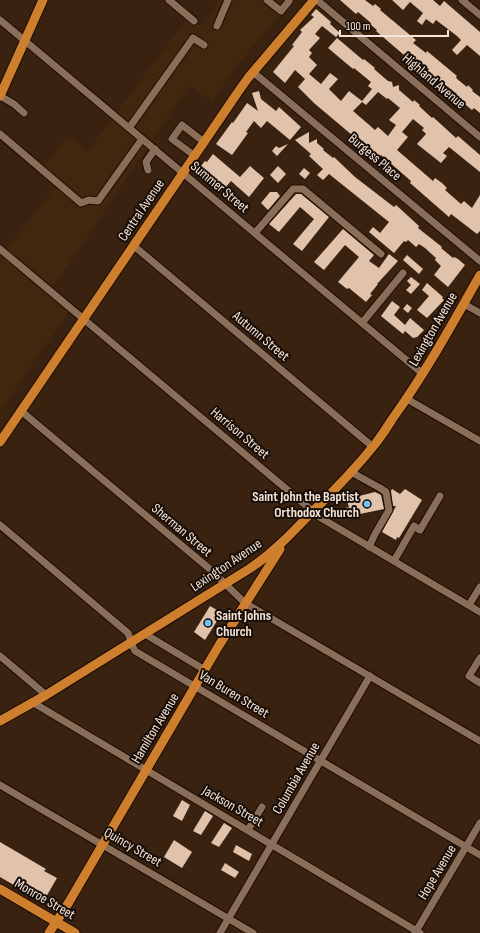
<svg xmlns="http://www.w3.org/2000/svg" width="480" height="933" viewBox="0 0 480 933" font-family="'Sofia Sans Condensed',sans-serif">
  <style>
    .built { fill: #43260e }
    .building { fill: #e1c3ac; fill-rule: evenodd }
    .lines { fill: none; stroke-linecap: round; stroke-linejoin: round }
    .minor-casing { stroke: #1f0a00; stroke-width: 9 }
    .major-casing { stroke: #1f0a00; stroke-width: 11 }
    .path { stroke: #948071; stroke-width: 1.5; stroke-dasharray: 4 2; stroke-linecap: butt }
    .minor { stroke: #896e59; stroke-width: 7 }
    .major { stroke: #cd7f2d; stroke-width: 9 }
    .poi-dot { fill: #71c1f5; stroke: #180e07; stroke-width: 1.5 }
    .labels { text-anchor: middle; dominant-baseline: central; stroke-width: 4; stroke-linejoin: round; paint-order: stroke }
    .street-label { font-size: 14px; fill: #f4e4d9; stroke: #180e07 }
    .poi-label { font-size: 14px; font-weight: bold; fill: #f4e4d9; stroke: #180e07; text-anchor: end }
  </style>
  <rect width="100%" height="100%" fill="#39220f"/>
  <polygon class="built" points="217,0 292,0 235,68 212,102 190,85 51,290 72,307 0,412 0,249 4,252 58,184 42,169 68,135 88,151 189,16 202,27 214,9"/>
  <g class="building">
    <polygon points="340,0 365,0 373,6 375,4 381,9 380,10 416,40 413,43 426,53 427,51 457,76 456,77 457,79 467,87 468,85 473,90 472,91 480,97 480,113 474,108 472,110 455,96 457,94 427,71 429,69 417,59 415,61 405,53 404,55 376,31 377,30 370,24 371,23 358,12 356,14"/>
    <polygon points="392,0 433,0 440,6 444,1 480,32 480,56 467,45 457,55 452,50 461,40 457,36 436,20 433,24 426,19 422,25 417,21 423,13 410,2 403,10"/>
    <path d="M316,9L331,22L330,24L340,33L336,37L322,26L315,34L320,38L309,50L312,53L309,57L317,65L309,74L321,84L330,73L338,79L329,89L341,101L349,91L362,101L372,89L368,86L371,82L354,68L353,69L328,48L337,38L363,60L364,59L375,68L374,69L388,81L392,82L393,87L399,85V90L413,102L414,100L420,105L419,106L432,118L433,117L456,138L458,136L480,155V172L449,147L443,153L447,156L441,163L417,144L426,134L422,130L424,128L413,119L402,132L408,137L397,150L433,181L435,178L442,183L447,188L445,190L461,204L464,201L472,208L480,195V231L477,234L451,214L449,217L410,183L411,181L381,155L379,157L359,139L352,135L314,103L298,87L305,79L295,70L285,83L273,72L294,46L292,45L302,32L300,30L314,17L311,15ZM378,92L387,99L388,98L400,108L389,120L396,125L388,136L378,127L375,130L353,111L362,102L366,105Z"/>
    <polygon points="259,91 261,99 276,111 279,107 301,127 290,140 267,121 261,128 254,121 246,132 248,133 232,155 216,144 232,122 233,123 247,103 258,111 252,93"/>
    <polygon points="309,132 309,143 317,139 317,143 324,149 323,150 333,158 334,157 355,177 394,207 396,205 419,226 418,228 442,247 441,248 453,258 454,257 458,259 465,265 448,287 434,275 441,266 435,260 436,258 425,248 419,244 416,247 408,240 406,242 404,241 394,253 369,232 373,227 380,233 389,222 329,174 323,180 317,175 323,169 309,156 311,154 295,140"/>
    <polygon points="288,144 277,156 272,151 276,146 279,148"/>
    <polygon points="213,154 240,177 250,166 264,178 249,197 231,181 225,188 200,167 205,161 207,162"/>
    <polygon points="278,166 286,174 278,183 270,175"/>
    <polygon points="304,168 310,173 305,179 299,174"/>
    <polygon points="270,192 277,192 280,196 268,210 261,203"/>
    <polygon points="296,194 301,194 329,217 302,251 293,244 314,219 300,207 279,232 269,224"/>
    <polygon points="343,229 374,255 369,261 379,268 389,254 398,261 377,284 378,284 370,294 372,295 366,302 349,288 347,289 338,282 359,257 345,245 324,270 314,262"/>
    <polygon points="407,255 423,269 419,274 403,260"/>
    <polygon points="411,277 420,284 411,294 406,290 411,285 407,281"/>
    <polygon points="427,283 443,297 442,298 444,300 427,318 417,310 429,296 422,290"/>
    <polygon points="392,301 400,307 394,315 405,325 410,318 424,330 417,337 413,338 405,331 403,334 381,316"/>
    <polygon points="407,304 412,308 408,313 403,309"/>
    <polygon points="392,489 400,494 405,489 422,500 399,538 397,537 396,540 382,532 396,506 393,506 391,491"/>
    <polygon points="375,492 381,495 384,509 355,515 354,514 351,515 347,500 351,499 351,498"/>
    <polygon points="210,606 222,613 205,640 194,632"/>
    <polygon points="182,800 190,805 182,821 173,816"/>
    <polygon points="205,811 213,816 201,835 193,831"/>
    <polygon points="224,823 232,828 219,847 211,843"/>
    <polygon points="174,840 192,852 182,868 164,857"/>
    <polygon points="0,842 46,869 44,871 57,878 43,902 0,877"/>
    <polygon points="236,845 252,854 249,861 233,852"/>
    <polygon points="225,863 239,872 235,878 221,870"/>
  </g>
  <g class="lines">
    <g class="minor-casing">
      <g id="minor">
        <polyline points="169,0 194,21"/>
        <polyline points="267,0 281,11 289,1"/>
        <polyline points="317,0 480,137"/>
        <polyline points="462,0 480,15"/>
        <polyline points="0,20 423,374"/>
        <polyline points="217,26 228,0"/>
        <polyline points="253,72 480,261"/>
        <polyline points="0,96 14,104 24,113"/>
        <polyline points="129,128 193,38 204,45"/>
        <polyline points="0,134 81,203 89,200 98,201 142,139"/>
        <polyline points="195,156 172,139 182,125 204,142"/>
        <polyline points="148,170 146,162 155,149"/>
        <polyline points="255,233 293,189 303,189 381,254"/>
        <polyline points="134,246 373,447"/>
        <polyline points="0,249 321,518 480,612"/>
        <polyline points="464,304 480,313"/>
        <polyline points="362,323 403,273"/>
        <polyline points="407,399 480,441"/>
        <polyline points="21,411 211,570 245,603 480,741"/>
        <polyline points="351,472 380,488 386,492 389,510 375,534 369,547"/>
        <polyline points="0,525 128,633 133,647 135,651 480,855"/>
        <polyline points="394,561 414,526 420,530 440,496"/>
        <polyline points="469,605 480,587"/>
        <polyline points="145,634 205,670"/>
        <polyline points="0,656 46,695"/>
        <polyline points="480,658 469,676 480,683"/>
        <polyline points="32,702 420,933"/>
        <polyline points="0,785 253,933"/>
        <polyline points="248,830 262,807"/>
        <polyline points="220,933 370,676"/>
        <polyline points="415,933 480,823"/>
      </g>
    </g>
    <g class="major-casing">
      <g id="major">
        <polyline points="0,96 43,0"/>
        <polyline points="0,442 238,92 248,78 314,0"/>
        <path d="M0,721L46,695L249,569C272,554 291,534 310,514C333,492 356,468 376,443C382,435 388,426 393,418C426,372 453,323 480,275"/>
        <polyline points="0,889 75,933"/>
        <polyline points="49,933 69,902 218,647 280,549"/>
      </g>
    </g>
    <polyline class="path" points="346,508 349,508"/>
    <use href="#minor" class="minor"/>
    <use href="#major" class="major"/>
  </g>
  <g class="poi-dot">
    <circle cx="367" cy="504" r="4"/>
    <circle cx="208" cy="623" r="4"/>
  </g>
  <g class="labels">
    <g class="street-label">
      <text transform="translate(434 81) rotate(40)">Highland Avenue</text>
      <text transform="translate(375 157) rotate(40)">Burgess Place</text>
      <text transform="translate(220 187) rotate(40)">Summer Street</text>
      <text transform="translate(141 210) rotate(-56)">Central Avenue</text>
      <text transform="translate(433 329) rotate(-60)">Lexington Avenue</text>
      <text transform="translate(261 336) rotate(40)">Autumn Street</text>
      <text transform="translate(240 433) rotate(40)">Harrison Street</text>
      <text transform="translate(182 530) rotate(40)">Sherman Street</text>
      <text transform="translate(226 565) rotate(-34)">Lexington Avenue</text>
      <text transform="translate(234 694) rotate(31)">Van Buren Street</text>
      <text transform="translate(155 728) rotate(-59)">Hamilton Avenue</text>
      <text transform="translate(296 778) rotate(-60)">Columbia Avenue</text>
      <text transform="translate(233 806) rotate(30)">Jackson Street</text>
      <text transform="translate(133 847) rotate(30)">Quincy Street</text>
      <text transform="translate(437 872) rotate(-59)">Hope Avenue</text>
      <text transform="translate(45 899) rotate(30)">Monroe Street</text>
    </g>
    <g class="poi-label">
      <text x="359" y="496">Saint John the Baptist<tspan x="359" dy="16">Orthodox Church</tspan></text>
      <text x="216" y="615" text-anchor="start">Saint Johns<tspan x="216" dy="16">Church</tspan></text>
    </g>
  </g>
  <path d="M340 30v6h108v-6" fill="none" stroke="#f4e4d9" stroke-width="2"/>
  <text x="346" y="30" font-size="12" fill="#f4e4d9" stroke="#180e07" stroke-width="3" paint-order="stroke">100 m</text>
</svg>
